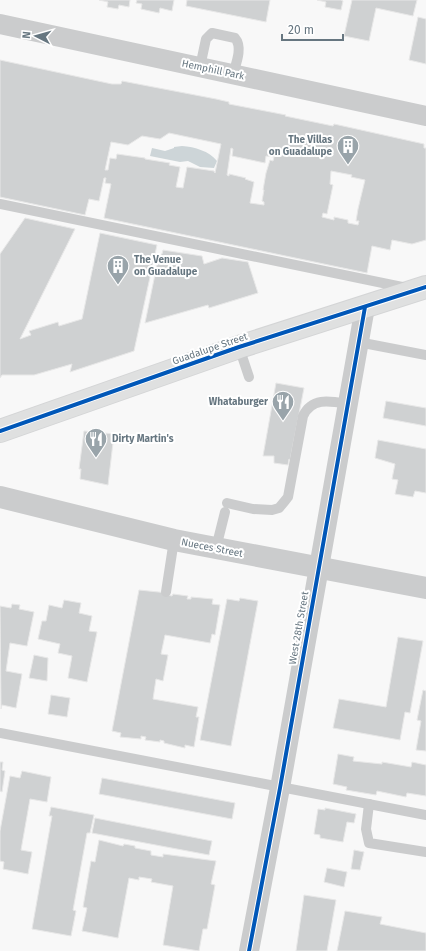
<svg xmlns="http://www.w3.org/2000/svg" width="426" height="951" viewBox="0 0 426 951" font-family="'Fira Sans',sans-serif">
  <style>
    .water { fill: #cdd5d8 }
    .building { fill: #cfd1d2; stroke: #e8e8e8; fill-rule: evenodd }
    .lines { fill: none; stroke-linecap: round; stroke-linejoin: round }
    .primary-casing { stroke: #d4d5d6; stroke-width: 24 }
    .service { stroke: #cbcccd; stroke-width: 10 }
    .minor { stroke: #cbcccd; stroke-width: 20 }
    .tertiary { stroke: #cbcccd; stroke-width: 22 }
    .primary { stroke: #dfe0e0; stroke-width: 22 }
    .cycleway-casing { stroke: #fff; stroke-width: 6 }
    .cycleway { stroke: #0057b8; stroke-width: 4 }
    .labels { text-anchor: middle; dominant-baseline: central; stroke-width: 4; stroke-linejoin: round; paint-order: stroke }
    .street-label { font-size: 10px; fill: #667680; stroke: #fff }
    .poi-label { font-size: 10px; font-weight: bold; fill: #667680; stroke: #fff; text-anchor: end }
  </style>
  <rect width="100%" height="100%" fill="#f8f8f8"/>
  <path class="water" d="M182,146C195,147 209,151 217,161L214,168L200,167L188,161L180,162L150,156L152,148L165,151L174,148V147Z"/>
  <g class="building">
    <polygon points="99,0 130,0 129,7 119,5 118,9 107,7 108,2"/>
    <polygon points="137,0 174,0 172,11 160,8 159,13 141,9 142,4 136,3"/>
    <polygon points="187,0 270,0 266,22 186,6"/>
    <polygon points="317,0 341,0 343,1 341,10 325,7 326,2"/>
    <polygon points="352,0 417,0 413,16 376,8 369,41 344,36"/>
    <polygon points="418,17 426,19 426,64 409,60"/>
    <path d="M0,60L112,84H121L122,81L216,99L229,102V104L286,115L285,116L333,126L334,124L424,144V148H426V240L412,244L392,240L390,250L372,246L367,273L104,218L111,184L105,183L106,178H104L99,201L89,199L85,215L0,197ZM169,133L221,144L215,173L214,171L187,167L183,188L176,187L180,167L169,165L170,163L145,159V158L117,154L116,159L110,158L108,170H105L111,142L128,145L142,136L160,139ZM231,148L233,149L232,156L265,163L266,156L274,157L273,161L270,160L266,173L263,190H264L262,201L264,202V205L250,203L254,182L245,179L246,178L229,174V176L227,175ZM331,171L352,175L351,177L365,180L358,209L356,221H359L358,225L348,223V220L334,217V220L322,217L323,213L327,214L333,185L330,184Z"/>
    <polygon points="25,218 75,229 20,339 31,335 29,331 58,322 59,326 82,319 100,233 157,245 134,351 70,372 72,364 34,375 2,375 0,378 0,254"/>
    <polygon points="163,250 202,256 204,264 222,258 248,262 258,293 209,308 208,305 145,323 159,255 162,254"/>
    <polygon points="276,383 304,388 290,460 289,459 288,465 274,463 274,456 263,456"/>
    <polygon points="386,401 426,408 426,426 383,418"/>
    <polygon points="84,431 114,434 108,485 80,479 81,469 79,469"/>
    <polygon points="378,440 426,449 426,493 415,491 413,497 395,494 398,480 392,479 395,464 375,458"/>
    <polygon points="139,590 168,593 167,595 172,596 173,594 188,596 187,599 191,599 191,597 213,599 212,604 220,605 215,635 212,634 210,643 165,635 161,654 168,655 163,681 156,679 153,699 198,707 196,717 199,717 194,747 185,745 185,748 164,743 164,741 160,740 160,742 145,740 146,737 141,736 141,739 120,737 121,733 112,731"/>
    <polygon points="240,598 258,601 231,746 200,740 227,599 239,601"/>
    <polygon points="64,600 81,603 79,613 92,616 89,631 97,632 87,682 68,678 72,656 58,653 60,644 38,639 42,621 46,621 49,605 62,608"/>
    <polygon points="12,604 20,605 19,609 34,612 27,646 10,643 6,671 22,674 16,708 2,705 1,709 0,606 11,608"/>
    <polygon points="398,637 423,641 410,713 405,712 400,740 333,728 339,699 386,707"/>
    <polygon points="34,655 48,658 47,681 29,678"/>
    <polygon points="423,690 426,691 426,751 416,750 421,721 417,720"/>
    <polygon points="51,695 70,698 67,717 48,714"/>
    <polygon points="338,754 354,757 353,761 382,764 382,762 411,767 412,762 426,765 426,796 407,793 406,797 377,791 376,795 346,790 347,787 333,784"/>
    <polygon points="0,762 3,762 2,770 5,771 2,792 0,791"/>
    <polygon points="22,771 51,777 47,802 30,799 21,850 32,852 28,874 3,869 4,862 0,861 0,831 10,776 20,778"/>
    <polygon points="102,778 235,803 232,819 99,794"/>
    <polygon points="51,807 94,815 90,833 87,833 73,910 76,911 71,936 32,929 52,816 49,816"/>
    <polygon points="325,808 356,814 354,823 347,822 343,842 320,838 320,835 314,834 318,809 325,810"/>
    <polygon points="95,818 212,841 209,855 92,833"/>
    <polygon points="99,840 123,846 124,844 135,846 135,848 151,851 151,855 163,857 163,854 216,861 211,884 215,885 207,929 203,929 199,951 163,945 173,886 151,882 152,879 139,877 139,880 129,878 118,938 82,931 87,908 83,907 91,861 95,862"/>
    <polygon points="354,850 364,852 360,870 351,869"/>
    <polygon points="327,868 347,872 344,887 324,882"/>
    <polygon points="304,895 336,900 327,951 296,951"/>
    <polygon points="345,911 382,917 380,924 426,933 426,951 337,951"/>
  </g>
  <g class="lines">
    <g class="primary-casing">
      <polyline id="primary" points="0,431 239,347 426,287"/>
    </g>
    <g class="service">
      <path d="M200,67L206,39L212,33L235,38C243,47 236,64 233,74"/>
      <polyline points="0,204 407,288"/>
      <polyline points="358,342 426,355"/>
      <polyline points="239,347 249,377"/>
      <path d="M227,503L253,509L272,510L279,508L284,502L288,497L303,416C312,397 330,401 348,404"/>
      <polyline points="216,548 225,512"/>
      <polyline points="166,592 174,540"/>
      <polyline points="0,733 426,815"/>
      <polyline points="369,804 366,829 369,843 426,852"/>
    </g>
    <g class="minor">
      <polyline points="0,24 426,116"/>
      <polyline points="249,951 280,788 365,307"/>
    </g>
    <polyline class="tertiary" points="0,497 174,540 426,588"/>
    <use href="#primary" class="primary"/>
    <g class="cycleway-casing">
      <g id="cycleway">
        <polyline points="0,431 239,347 426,287"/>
        <polyline points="249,951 280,788 365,307"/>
      </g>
    </g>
    <use href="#cycleway" class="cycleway"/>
  </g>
  <defs>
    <g id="building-pin" transform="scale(1.15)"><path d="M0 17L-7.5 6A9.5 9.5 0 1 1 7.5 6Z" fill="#99a4aa" stroke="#fff"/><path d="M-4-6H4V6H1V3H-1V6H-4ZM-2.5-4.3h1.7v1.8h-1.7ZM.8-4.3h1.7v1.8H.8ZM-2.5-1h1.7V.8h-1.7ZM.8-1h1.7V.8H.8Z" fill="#fff"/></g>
    <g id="restaurant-pin" transform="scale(1.15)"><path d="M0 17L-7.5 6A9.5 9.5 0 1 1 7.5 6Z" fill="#99a4aa" stroke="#fff"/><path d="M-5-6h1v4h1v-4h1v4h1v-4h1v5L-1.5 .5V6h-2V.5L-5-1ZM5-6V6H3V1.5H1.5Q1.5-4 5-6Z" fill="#fff"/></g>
  </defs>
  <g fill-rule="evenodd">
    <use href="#building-pin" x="348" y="146"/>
    <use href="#building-pin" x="118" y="266"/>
    <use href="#restaurant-pin" x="283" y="402"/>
    <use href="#restaurant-pin" x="96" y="439"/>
  </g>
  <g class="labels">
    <g class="street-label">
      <text transform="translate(213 70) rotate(12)">Hemphill Park</text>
      <text transform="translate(210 349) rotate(-19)">Guadalupe Street</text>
      <text transform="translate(212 548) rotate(11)">Nueces Street</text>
      <text transform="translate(299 628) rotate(-80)">West 28th Street</text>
    </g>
    <g class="poi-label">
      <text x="332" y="140">The Villas<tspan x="332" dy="12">on Guadalupe</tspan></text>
      <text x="134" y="260" text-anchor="start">The Venue<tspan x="134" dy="12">on Guadalupe</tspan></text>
      <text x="268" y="402">Whataburger</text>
      <text x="112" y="439" text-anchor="start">Dirty Martin's</text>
    </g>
  </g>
  <g transform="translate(36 36) rotate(276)" stroke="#ffffff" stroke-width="3" paint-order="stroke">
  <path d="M0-3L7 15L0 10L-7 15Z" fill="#667680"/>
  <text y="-6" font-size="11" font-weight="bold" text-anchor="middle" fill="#667680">N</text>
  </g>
  <path d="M282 34v6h61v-6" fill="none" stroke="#667680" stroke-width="2"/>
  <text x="288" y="34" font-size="12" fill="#667680" stroke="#ffffff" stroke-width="3" paint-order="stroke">20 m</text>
</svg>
